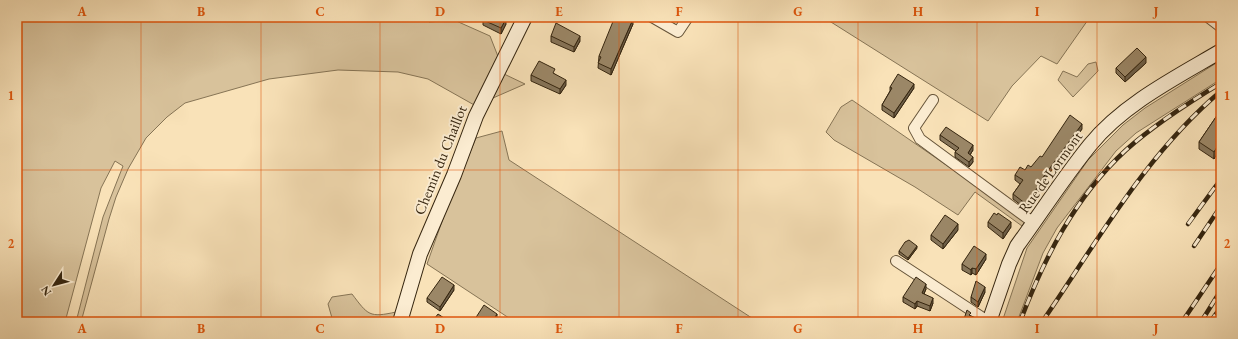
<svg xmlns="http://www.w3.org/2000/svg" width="1238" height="339" viewBox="0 0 1238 339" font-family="'EB Garamond',serif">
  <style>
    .green { fill: #d8c29b; stroke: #867455 }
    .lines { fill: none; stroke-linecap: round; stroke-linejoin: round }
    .street-casing { stroke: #665439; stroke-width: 12 }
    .secondary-casing { stroke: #35250f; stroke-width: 16 }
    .street { stroke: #fbecd1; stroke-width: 10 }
    .secondary { stroke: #fbecd1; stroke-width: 14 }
    .rail-casing { stroke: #35250f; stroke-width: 4.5 }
    .rail { stroke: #fbecd1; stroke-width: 3; stroke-dasharray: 9; stroke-linecap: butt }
    .wall { fill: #857459; stroke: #35250f }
    .shaded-wall { fill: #6c5e48; stroke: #35250f }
    .building { fill: #9b8767; stroke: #35250f }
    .grid { fill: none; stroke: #df560c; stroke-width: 1; stroke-opacity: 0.55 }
    .labels { text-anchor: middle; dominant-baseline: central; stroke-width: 4; stroke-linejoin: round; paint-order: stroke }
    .street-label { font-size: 15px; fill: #35250f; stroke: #fbecd1 }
    .neatline { fill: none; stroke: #df560c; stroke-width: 1.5 }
    .grid-label { font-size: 13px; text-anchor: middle; font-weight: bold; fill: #df560c }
  </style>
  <rect width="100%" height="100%" fill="#f9e2b8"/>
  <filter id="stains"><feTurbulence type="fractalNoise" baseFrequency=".005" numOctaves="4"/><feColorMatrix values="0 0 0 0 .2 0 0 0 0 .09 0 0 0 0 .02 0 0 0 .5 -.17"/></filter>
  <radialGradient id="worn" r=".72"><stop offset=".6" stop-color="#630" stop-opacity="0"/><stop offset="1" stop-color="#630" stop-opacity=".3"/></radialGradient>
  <g class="green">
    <polygon points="17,17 427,17 429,22 454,20 490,36 499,59 476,106 428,79 398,72 338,70 269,79 185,103 167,117 146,138 128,169 116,197 109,219 81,322 76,322 103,217 123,166 115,161 101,188 65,322 17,322"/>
    <polygon points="823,17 1090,17 1057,64 1041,56 1012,86 988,121"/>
    <polygon points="1221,60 1221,79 1136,133 1116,151 1057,228 1043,253 1017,322 1002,322 1027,248 1088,160 1123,125 1145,108"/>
    <polygon points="1096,62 1098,71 1073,97 1058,80 1063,71 1077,77 1088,64"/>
    <polygon points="504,74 525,84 493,98"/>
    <polygon points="852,100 1026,220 1022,226 975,192 958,215 915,187 834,140 826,132 841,107"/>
    <polygon points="502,131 509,160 758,322 515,322 427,264 445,213 476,138"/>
    <path d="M352,294C368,315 369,318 396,312L393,322H331L332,318L328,304L332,297Z"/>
  </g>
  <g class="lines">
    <g class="street-casing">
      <g id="street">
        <polyline points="652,17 678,32 688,17"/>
        <polyline points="1208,17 1221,27"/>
        <polyline points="933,100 914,128 920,139 1034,223"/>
        <polyline points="896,261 989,322"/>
      </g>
    </g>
    <g class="secondary-casing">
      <g id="secondary">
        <polyline points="400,322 420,254 454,175 476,116 525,17"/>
        <path d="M989,322L1009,264L1017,246C1041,213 1064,177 1090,145C1123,104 1177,77 1221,51"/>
      </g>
    </g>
    <use href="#street" class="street"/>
    <use href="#secondary" class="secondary"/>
    <g class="rail-casing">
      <g id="rail">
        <polyline points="1188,224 1221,179"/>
        <polyline points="1194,246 1221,206"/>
        <path d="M1020,322C1044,258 1075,197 1126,150C1155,124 1188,103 1221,83"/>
        <path d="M1042,322C1097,242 1146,154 1221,91"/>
        <polyline points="1182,322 1221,264"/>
        <polyline points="1201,322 1221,290"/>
        <polyline points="1210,322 1221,307"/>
        <polyline points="1220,322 1221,320"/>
      </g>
    </g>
    <use href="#rail" class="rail"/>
  </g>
  <g class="wall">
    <polygon points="577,17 586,17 584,21"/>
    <polygon points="483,20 506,24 501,34 483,25"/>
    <polygon points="633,24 611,75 598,68 599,56"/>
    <polygon points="551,36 580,41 574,52 551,42"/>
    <polygon points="1146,63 1125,82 1116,73 1116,68"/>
    <polygon points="555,74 566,85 560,94 531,81 531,75"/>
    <polygon points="890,87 914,88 894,118 882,110 882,105 890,91"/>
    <polygon points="1218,114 1214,159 1199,149 1199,142"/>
    <polygon points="1082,129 1040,186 1040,190 1026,209 1013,199 1013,194 1020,184 1015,180 1015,175 1031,167 1042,157"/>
    <polygon points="940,135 973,150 970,155 973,162 969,167 955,157 955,152 956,151 940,140"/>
    <polygon points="988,222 1011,227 1003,239 988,227"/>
    <polygon points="1221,225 1221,236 1219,234 1219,229"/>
    <polygon points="958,230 943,249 931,240 931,235"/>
    <polygon points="917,248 908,260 899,254 899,251"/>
    <polygon points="986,259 976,275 972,273 971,275 962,270 962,264"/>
    <polygon points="926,289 924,294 933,303 930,311 917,306 915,309 903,302 903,297"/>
    <polygon points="454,290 440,311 427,302 427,298"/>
    <polygon points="985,292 978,307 971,302 971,297"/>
  </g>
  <g class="shaded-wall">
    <polygon points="506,19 506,24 501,34 501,28"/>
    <polygon points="633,19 633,24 611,75 611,69"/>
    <polygon points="580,36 580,41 574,52 574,47"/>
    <polygon points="1146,57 1146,63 1125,82 1125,77"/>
    <polygon points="566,80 566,85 560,94 560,89"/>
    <polygon points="914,84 914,88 894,118 894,113"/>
    <polygon points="1082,124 1082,129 1040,186 1040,190 1026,209 1026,204 1039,183"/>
    <polygon points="1221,140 1221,148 1214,159 1214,152"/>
    <polygon points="973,145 973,150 968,158 968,153"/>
    <polygon points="973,157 973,162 969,167 969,162"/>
    <polygon points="1011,222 1011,227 1003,239 1003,233"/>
    <polygon points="958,224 958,230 943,249 943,244"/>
    <polygon points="917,246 917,248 908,260 908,258"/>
    <polygon points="986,254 986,259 976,275 976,269"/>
    <polygon points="972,268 972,273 971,275 971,270"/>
    <polygon points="926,284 926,289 922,298 922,293"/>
    <polygon points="454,285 454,290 440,311 440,307"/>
    <polygon points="985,287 985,292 978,307 978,302"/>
    <polygon points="933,298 933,303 930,311 930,306"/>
    <polygon points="917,301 917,306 915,309 915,304"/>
    <polygon points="497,314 497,319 495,322 492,322"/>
  </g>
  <g class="building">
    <polygon points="484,17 502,17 506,19 501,28 483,20"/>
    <polygon points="617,17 628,17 633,19 611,69 598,63 601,57 599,56 614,19 616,20"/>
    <polygon points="556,23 580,36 574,47 551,36"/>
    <polygon points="1137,48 1146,57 1125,77 1116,68"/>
    <polygon points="539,61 555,69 553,73 566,80 560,89 531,75"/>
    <polygon points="898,74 914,84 894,113 882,105 892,88 890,87"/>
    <polygon points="1218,114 1221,116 1221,140 1214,152 1199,142"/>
    <polygon points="1070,115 1082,124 1039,183 1040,184 1026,204 1013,194 1023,180 1015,175 1020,167 1025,170 1028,165 1031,167 1040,156 1042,157"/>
    <polygon points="946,127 973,145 968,153 973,157 969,162 955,152 959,148 940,135"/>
    <polygon points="994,213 997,215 998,213 1011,222 1003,233 988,222"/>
    <polygon points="945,215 958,224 943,244 931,235"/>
    <polygon points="1221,225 1221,231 1219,229"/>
    <polygon points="909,240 917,246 908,258 899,251 905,242"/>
    <polygon points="974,246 986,254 976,269 972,268 971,270 962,264"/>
    <polygon points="442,277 454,285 440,307 427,298"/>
    <polygon points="916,277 926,284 922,293 933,298 930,306 917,301 915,304 903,297"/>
    <polygon points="976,281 985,287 978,302 971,297"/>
    <polygon points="484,305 497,314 492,322 473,322"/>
    <polygon points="967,310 971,313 969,315 978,319 977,322 963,322"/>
    <polygon points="438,314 450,322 432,322"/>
  </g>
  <path class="grid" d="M141,17V322M261,17V322M380,17V322M500,17V322M619,17V322M738,17V322M858,17V322M977,17V322M1097,17V322M17,170H1221"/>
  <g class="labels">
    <g class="street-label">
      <text transform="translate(440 160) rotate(-68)">Chemin du Chaillot</text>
      <text transform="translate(1050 172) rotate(-54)">Rue de Lormont</text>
    </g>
  </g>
  <rect width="1238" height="339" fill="none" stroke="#f9e2b8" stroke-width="44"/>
  <g transform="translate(54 285) rotate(234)" stroke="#fbecd1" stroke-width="3" paint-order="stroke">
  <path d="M0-3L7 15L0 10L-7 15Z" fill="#35250f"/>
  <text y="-6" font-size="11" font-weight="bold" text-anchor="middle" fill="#35250f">N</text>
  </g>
  <rect x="22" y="22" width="1194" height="295" class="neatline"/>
  <g class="grid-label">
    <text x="82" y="16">A</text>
    <text x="201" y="16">B</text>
    <text x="320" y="16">C</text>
    <text x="440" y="16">D</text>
    <text x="559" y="16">E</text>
    <text x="679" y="16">F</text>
    <text x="798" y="16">G</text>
    <text x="918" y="16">H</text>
    <text x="1037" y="16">I</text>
    <text x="1156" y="16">J</text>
    <text x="11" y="100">1</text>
    <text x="1227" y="100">1</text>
    <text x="11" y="248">2</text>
    <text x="1227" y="248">2</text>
    <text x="82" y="333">A</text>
    <text x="201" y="333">B</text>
    <text x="320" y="333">C</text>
    <text x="440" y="333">D</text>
    <text x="559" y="333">E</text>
    <text x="679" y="333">F</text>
    <text x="798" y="333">G</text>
    <text x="918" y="333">H</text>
    <text x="1037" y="333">I</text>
    <text x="1156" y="333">J</text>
  </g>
  <rect width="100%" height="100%" filter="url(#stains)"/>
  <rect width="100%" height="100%" fill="url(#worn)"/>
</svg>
